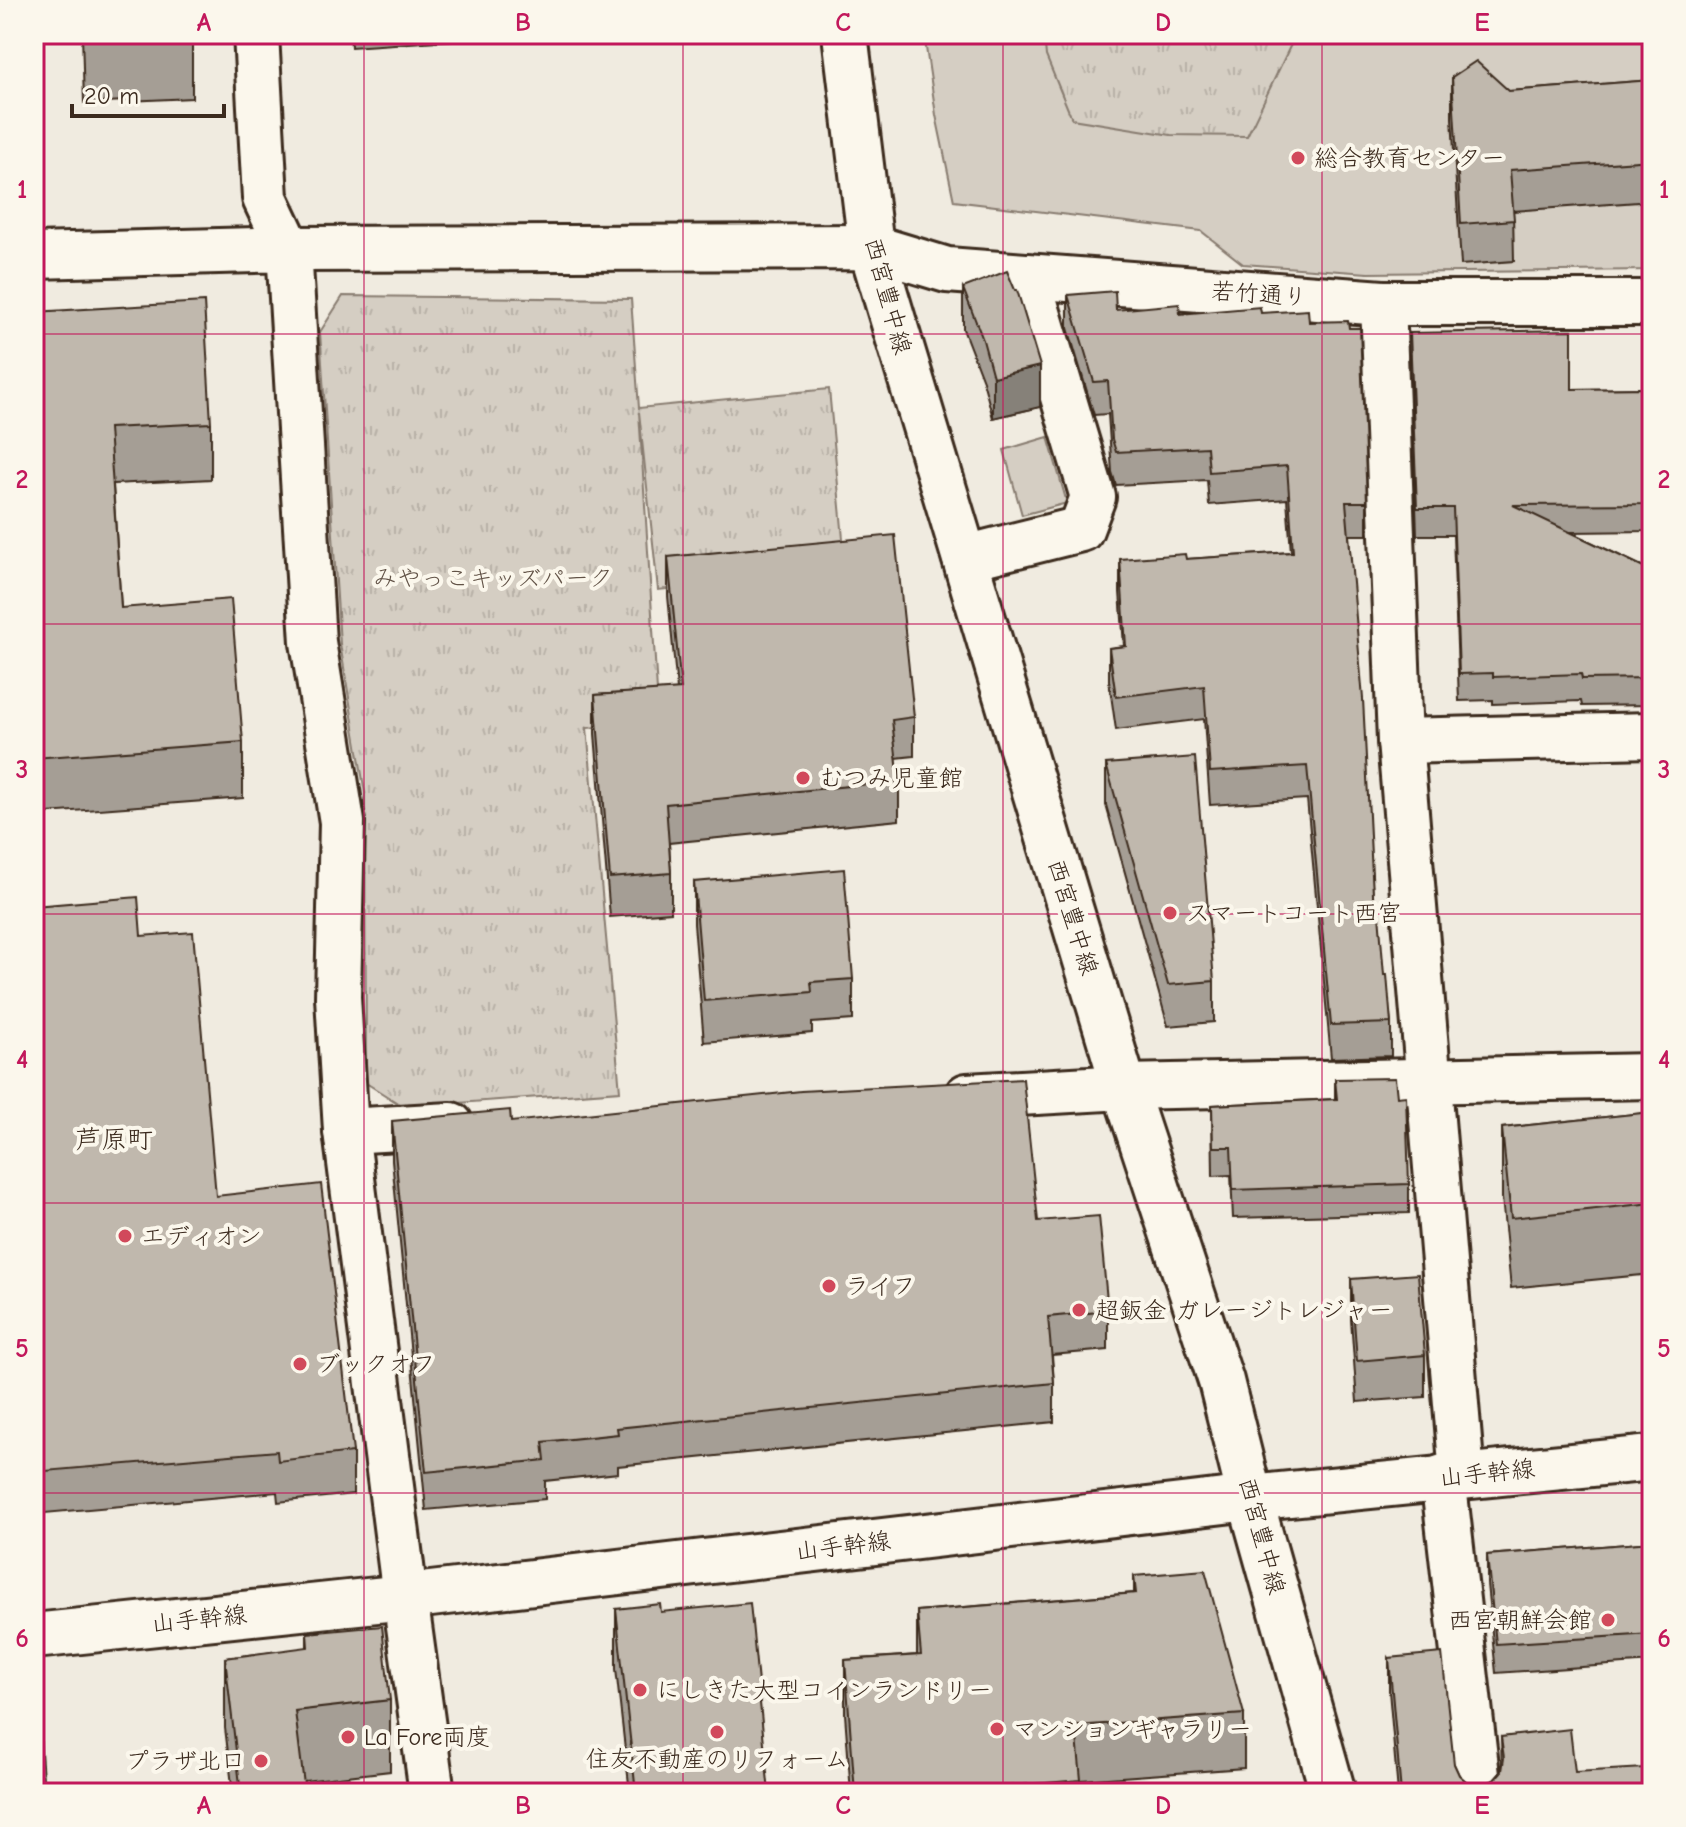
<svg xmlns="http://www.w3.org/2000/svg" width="1686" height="1827" viewBox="0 0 1686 1827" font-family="'Comic Neue','Klee One',sans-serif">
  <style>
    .grass { fill: #d5cec3; stroke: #887c70; stroke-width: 2 }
    .park { fill: url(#park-tufts); stroke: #887c70; stroke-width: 2 }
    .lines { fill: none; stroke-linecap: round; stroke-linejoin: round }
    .minor-casing { stroke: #3b2a1e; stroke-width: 50 }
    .tertiary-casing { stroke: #3b2a1e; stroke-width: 50 }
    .secondary-casing { stroke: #3b2a1e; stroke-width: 50 }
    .minor { stroke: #fbf7ec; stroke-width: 44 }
    .tertiary { stroke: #fbf7ec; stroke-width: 44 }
    .secondary { stroke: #fbf7ec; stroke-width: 44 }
    .wall { fill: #a59e95; stroke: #3b2a1e; stroke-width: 2 }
    .shaded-wall { fill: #868179; stroke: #3b2a1e; stroke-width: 2 }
    .building { fill: #c0b8ad; stroke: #3b2a1e; stroke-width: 2 }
    .grid { fill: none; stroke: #c2185b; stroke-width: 2; stroke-opacity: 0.55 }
    .poi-dot { fill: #d1495b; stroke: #fbf7ec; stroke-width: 3 }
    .labels { text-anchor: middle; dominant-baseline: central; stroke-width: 8; stroke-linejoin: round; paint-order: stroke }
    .poi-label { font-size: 24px; fill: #3b2a1e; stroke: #fbf7ec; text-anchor: start }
    .street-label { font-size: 24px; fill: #3b2a1e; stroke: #fbf7ec }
    .park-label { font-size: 24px; fill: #625347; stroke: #fbf7ec }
    .neighbourhood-label { font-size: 26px; fill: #3b2a1e; stroke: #fbf7ec }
    .neatline { fill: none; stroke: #c2185b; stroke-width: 3 }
    .grid-label { font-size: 26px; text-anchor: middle; font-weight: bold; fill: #c2185b }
  </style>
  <defs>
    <pattern id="park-tufts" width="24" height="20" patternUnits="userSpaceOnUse" patternTransform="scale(2)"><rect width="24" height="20" fill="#d5cec3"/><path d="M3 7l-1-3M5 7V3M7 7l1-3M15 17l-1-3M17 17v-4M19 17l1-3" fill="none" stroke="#b8b1a7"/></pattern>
  </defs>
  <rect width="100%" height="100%" fill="#f0ebe0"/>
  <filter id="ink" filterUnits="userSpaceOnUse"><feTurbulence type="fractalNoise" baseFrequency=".0125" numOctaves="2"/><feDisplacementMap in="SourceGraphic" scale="16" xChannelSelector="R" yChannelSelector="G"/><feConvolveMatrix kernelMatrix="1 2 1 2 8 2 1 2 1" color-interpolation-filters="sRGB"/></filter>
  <g filter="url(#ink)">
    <g class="grass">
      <polygon points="924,34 1652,34 1652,270 1368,273 1243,264 1201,231 954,201 936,115"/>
      <polygon points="1048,437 1067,503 1022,515 1004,450"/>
    </g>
    <g class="park">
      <polygon points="1044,34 1296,34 1247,136 1171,135 1072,119 1046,56"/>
      <polygon points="343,296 631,299 639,408 829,389 846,571 658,590 639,412 659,722 587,728 620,1091 404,1107 366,1083 365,793 340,644 320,332"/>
    </g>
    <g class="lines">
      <g class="minor-casing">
        <g id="minor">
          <polyline points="256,34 265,198 289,249 871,247 947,270 1383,303 1652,303"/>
          <polyline points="1383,303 1400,741 1462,1475"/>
          <polyline points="965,558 1081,529 1093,497 1027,276"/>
          <polyline points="1400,741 1652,735"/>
          <polyline points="967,1096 1124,1087 1652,1076"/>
          <polyline points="346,1131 451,1125"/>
          <polyline points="1443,1477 1479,1793"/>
          <polyline points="405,1597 432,1793"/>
        </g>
      </g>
      <g class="tertiary-casing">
        <g id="tertiary">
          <polyline points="34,256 289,249 313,642 342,822 338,997 346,1131 405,1597"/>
          <polyline points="34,1636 405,1597 1250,1498 1652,1458"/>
        </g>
      </g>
      <g class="secondary-casing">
        <polyline id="secondary" points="845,34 871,247 1124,1087 1221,1381 1250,1498 1333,1793"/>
      </g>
      <use href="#minor" class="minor"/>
      <use href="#tertiary" class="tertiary"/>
      <use href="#secondary" class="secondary"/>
    </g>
    <g class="wall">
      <polygon points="82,34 192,34 192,98 84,103"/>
      <polygon points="350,34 541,34 351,47"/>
      <polygon points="1452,77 1509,91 1652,80 1652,201 1513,211 1514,261 1461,265 1452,118"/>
      <polygon points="963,288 1040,407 993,418 983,381 963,329"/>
      <polygon points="1068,295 1116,310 1180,314 1261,313 1309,322 1367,502 1367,535 1349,535 1374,914 1391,1023 1391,1056 1331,1058 1307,799 1210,805 1204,719 1116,730 1109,681 1109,648 1124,646 1120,592 1120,559 1186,559 1291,552 1287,499 1209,505 1207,480 1116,485 1112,472 1108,414 1094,415 1068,328"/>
      <polygon points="34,312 211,423 211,479 113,484 121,608 243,742 243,798 34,814"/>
      <polygon points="1410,333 1572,389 1652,388 1652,531 1570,532 1652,571 1652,705 1582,706 1581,701 1493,704 1493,700 1459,701 1453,535 1417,535"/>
      <polygon points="668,557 914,717 914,756 896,758 899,781 899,820 669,843 671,873 671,912 610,917 595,734 595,695 677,690 668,596"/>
      <polygon points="1106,764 1214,981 1214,1022 1168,1026 1106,805"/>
      <polygon points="694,882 853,979 853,1020 812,1023 812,1033 704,1042 694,924"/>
      <polygon points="34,906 141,936 216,1196 353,1452 353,1494 278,1502 277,1492 34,1514"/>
      <polygon points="1335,1079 1397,1097 1409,1184 1409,1213 1233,1218 1231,1175 1213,1176 1212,1105 1335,1099"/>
      <polygon points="1652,1112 1652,1274 1511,1288 1502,1198 1502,1128"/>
      <polygon points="392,1121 511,1122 1108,1311 1108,1350 1052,1355 1054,1383 1054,1422 618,1466 618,1473 545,1481 545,1499 426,1510 392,1160"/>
      <polygon points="1351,1279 1425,1355 1425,1397 1357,1402 1351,1320"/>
      <polygon points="1652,1542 1652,1662 1496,1673 1487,1584 1487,1555"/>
      <polygon points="1134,1576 1244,1714 1244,1768 1081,1780 1081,1793 851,1793 845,1714 845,1660 917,1655 917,1611 1134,1593"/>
      <polygon points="616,1609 661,1612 769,1793 630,1793 616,1669"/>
      <polygon points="307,1633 390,1700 390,1771 303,1781 305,1793 233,1793 225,1728 225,1658 307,1648"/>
      <polygon points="1389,1658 1454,1764 1459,1775 1468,1783 1483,1785 1494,1780 1502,1771 1501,1737 1575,1772 1646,1793 1398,1793 1389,1691"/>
    </g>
    <polygon class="shaded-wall" points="1040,366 1040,407 993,418 993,377"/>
    <g class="building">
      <polygon points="1476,61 1509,91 1652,80 1652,160 1510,170 1514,220 1461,224 1452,77"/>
      <polygon points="1007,271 1015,290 1017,290 1040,366 993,377 983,340 963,288"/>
      <polygon points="1115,291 1116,310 1179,304 1180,314 1260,307 1261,313 1308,310 1309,322 1348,321 1349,328 1360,328 1367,502 1346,502 1363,699 1374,914 1379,914 1384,975 1387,975 1391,1023 1331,1025 1307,766 1210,772 1204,686 1116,697 1109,648 1126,646 1120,559 1185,554 1186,559 1293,552 1287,466 1209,472 1207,447 1116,452 1112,439 1108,381 1094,382 1068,295"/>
      <polygon points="204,302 211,423 109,428 121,608 231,599 243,742 34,758 34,312"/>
      <polygon points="1572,330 1572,389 1652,388 1652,504 1513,505 1652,571 1652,678 1582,679 1581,674 1493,677 1493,673 1459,674 1453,508 1417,508 1410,333"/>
      <polygon points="895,535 914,717 892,720 899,781 666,804 671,873 610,878 595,695 681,689 668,557"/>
      <polygon points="1195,757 1214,981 1168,985 1106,764"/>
      <polygon points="844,869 853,979 811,982 812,992 704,1001 694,882"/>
      <polygon points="138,897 141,936 193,932 216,1196 321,1184 353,1452 278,1461 277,1451 34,1472 34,906"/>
      <polygon points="1395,1078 1397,1097 1406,1096 1409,1184 1233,1190 1231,1147 1213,1147 1212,1105 1337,1099 1335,1079"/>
      <polygon points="1023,1079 1038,1221 1099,1216 1108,1311 1048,1317 1054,1383 617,1428 618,1434 543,1442 545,1460 426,1472 392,1121 510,1110 511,1122 801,1091"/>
      <polygon points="1652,1112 1652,1203 1511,1218 1502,1128"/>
      <polygon points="1418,1274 1425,1355 1357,1361 1351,1279"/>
      <polygon points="1652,1542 1652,1634 1496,1644 1487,1555"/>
      <polygon points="1205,1570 1244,1714 1076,1726 1081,1780 927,1793 855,1793 845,1660 921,1655 917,1611 1136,1593 1134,1576"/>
      <polygon points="750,1603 769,1793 636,1793 616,1609 660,1604 661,1612"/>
      <polygon points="382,1626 390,1700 295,1711 305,1793 241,1793 225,1658 308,1647 307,1633"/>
      <polygon points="1442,1653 1454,1764 1459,1775 1468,1783 1483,1785 1494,1780 1502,1771 1504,1758 1501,1737 1570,1729 1575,1772 1645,1768 1646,1793 1401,1793 1389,1658"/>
      <polygon points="34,1723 39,1723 44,1793 34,1793"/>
    </g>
  </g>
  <path class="grid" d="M364,34V1793M683,34V1793M1003,34V1793M1322,34V1793M34,334H1652M34,624H1652M34,914H1652M34,1203H1652M34,1493H1652"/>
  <g class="poi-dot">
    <circle cx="1298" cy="158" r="8"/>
    <circle cx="803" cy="778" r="8"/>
    <circle cx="1170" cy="913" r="8"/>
    <circle cx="125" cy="1236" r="8"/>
    <circle cx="829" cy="1286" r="8"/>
    <circle cx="1079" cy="1310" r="8"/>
    <circle cx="300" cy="1364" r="8"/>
    <circle cx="1608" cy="1620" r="8"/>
    <circle cx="640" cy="1690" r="8"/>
    <circle cx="997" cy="1729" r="8"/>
    <circle cx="717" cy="1732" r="8"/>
    <circle cx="348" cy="1737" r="8"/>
    <circle cx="261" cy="1761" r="8"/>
  </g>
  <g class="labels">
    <g class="poi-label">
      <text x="1314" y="158">総合教育センター</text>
      <text x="819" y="778">むつみ児童館</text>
      <text x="1186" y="913">スマートコート西宮</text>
      <text x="141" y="1236">エディオン</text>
      <text x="845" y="1286">ライフ</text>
      <text x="1095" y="1310">超鈑金 ガレージトレジャー</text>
      <text x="316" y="1364">ブックオフ</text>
      <text x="1592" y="1620" text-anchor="end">西宮朝鮮会館</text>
      <text x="656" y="1690">にしきた大型コインランドリー</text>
      <text x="1013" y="1729">マンションギャラリー</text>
      <text x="364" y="1737">La Fore両度</text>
      <text x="717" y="1759" text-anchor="middle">住友不動産のリフォーム</text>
      <text x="245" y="1761" text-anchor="end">プラザ北口</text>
    </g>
    <g class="street-label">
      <text transform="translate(1259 294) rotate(4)">若竹通り</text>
      <text transform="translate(888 296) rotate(75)">西宮豊中線</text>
      <text transform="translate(1073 917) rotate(73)">西宮豊中線</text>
      <text transform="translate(1487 1473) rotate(-6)">山手幹線</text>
      <text transform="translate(1262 1536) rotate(75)">西宮豊中線</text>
      <text transform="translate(843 1546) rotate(-7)">山手幹線</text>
      <text transform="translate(199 1619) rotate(-6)">山手幹線</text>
    </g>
    <g class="park-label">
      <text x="493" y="578">みやっこキッズパーク</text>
    </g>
    <g class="neighbourhood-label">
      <text x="114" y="1140">芦原町</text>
    </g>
  </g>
  <rect width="1686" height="1827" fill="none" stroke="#fbf7ec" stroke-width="88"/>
  <path d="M72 104v12h152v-12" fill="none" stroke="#3b2a1e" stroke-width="4"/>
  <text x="84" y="104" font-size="24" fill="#3b2a1e" stroke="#fbf7ec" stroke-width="6" paint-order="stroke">20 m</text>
  <rect x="44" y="44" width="1598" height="1739" class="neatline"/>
  <g class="grid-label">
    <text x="204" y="31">A</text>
    <text x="523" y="31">B</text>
    <text x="843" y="31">C</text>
    <text x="1163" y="31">D</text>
    <text x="1482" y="31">E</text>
    <text x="22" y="198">1</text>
    <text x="1664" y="198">1</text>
    <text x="22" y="488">2</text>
    <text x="1664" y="488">2</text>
    <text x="22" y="778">3</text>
    <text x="1664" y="778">3</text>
    <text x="22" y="1068">4</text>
    <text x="1664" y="1068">4</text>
    <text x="22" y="1357">5</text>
    <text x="1664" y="1357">5</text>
    <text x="22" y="1647">6</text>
    <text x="1664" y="1647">6</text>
    <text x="204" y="1814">A</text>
    <text x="523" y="1814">B</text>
    <text x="843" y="1814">C</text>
    <text x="1163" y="1814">D</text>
    <text x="1482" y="1814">E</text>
  </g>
</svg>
